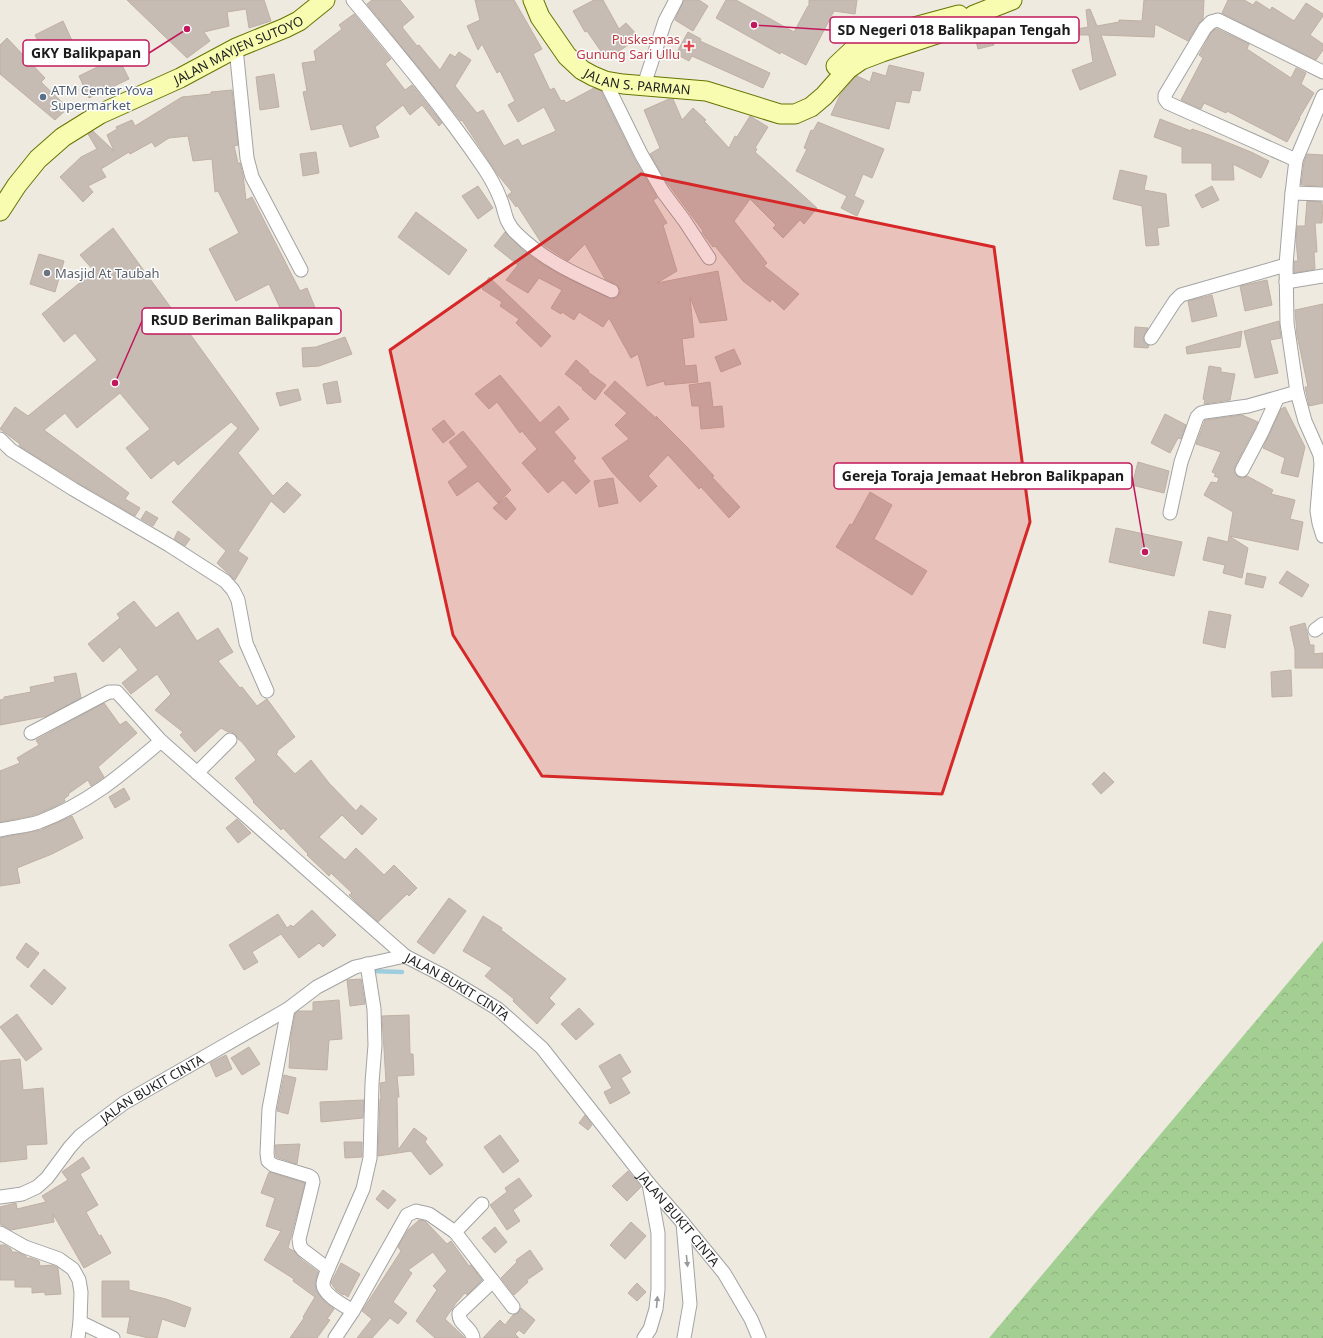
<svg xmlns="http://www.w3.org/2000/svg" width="1323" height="1338" viewBox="0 0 1323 1338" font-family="'Noto Sans',sans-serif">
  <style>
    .forest { fill: url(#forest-crowns) }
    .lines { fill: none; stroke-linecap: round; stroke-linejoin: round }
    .stream { stroke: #9ecede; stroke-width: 4.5 }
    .building { fill: #c6bcb4; stroke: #c0b0a2 }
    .street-casing { stroke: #a3a3a3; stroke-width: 15 }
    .secondary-casing { stroke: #667500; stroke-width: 21 }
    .street { stroke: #fff; stroke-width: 13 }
    .secondary { stroke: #f7fcb0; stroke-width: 19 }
    .oneway { fill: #999 }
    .marked { fill: #d62828; fill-opacity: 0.2; stroke: #d62828; stroke-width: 3; stroke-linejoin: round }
    .health-dot { fill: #e0444e; stroke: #fff; stroke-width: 1.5 }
    .service-dot { fill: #5c6f8a; stroke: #fff; stroke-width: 1.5 }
    .worship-dot { fill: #6b7280; stroke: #fff; stroke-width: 1.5 }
    .labels { text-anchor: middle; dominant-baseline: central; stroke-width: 3; stroke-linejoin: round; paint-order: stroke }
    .health-label { font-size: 13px; fill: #be3a42; stroke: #fff; text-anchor: end }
    .street-label { font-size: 13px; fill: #1c1c1c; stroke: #fff }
    .service-label { font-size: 13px; fill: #4e5e75; stroke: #fff; text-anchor: start }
    .worship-label { font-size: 13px; fill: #5b616d; stroke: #fff; text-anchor: start }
    .leader { fill: none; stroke: #c2185b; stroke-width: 1.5 }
    .callout-dot { fill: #c2185b; stroke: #fff; stroke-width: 1.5 }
    .callout { fill: #fff; stroke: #c2185b; stroke-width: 1.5 }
    .callout-label { font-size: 14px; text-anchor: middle; font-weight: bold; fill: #1c1c1c }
  </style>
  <defs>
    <pattern id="forest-crowns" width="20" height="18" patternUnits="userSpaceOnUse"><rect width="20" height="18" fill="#a4cf93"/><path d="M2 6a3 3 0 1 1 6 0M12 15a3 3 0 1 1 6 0" fill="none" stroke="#8db17e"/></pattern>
  </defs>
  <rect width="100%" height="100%" fill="#eeeae0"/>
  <polygon class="forest" points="1323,941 1323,1338 989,1338"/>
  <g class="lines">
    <polyline class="stream" points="370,971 402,972"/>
  </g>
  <g class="building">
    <polygon points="127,0 264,0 271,21 249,28 246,9 227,12 229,26 204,32 210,41 187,58"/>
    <polygon points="372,0 400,0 414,17 402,27 417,46 419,45 440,70 450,54 455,57 459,52 471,60 455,86 477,113 483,110 504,146 518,139 522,146 556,131 544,107 518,122 508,105 515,101 500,71 497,73 482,44 478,50 467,26 480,20 475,0 514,0 542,49 533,54 550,90 554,88 561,101 564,100 566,103 594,88 601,91 634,158 657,198 653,200 667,223 663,225 677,271 657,283 718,271 727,320 700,323 690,297 694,337 682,339 685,366 696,365 698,382 665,385 664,381 647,386 638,354 631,358 609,318 603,327 579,312 574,320 562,312 561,314 551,308 562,290 539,278 528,293 506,280 518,265 494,246 505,232 521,248 533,258 562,276 561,275 609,298 616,298 619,295 620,291 619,287 616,284 605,279 585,244 568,261 542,244 517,205 516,207 508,196 508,195 512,192 498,175 462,120 461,121 427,78 367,4"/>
    <polygon points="594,0 603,0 619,29 626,23 639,37 607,60 587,31 585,32 573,11"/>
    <polygon points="684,0 699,0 708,6 693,31 675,20"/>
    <polygon points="726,0 736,0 794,32 808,6 809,6 809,0 857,0 855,14 834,11 806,65 781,52 780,54 716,18"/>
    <polygon points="1144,0 1204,0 1203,19 1198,24 1188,41 1155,24 1154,37 1101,35 1116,75 1080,90 1072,70 1093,62 1089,35 1077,35 1077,29 1088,27 1086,10 1090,9 1097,26 1119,22 1119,20 1142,21"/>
    <polygon points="1228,0 1244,0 1253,5 1256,1 1270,10 1272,7 1294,21 1306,3 1323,14 1323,16 1310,35 1323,44 1323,50 1316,60 1222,13"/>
    <polygon points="354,14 391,59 385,64 405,90 412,85 442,123 439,126 422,105 410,115 403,105 375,127 379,137 350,147 342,124 311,130 303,92 307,91 302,63 316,61 314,51 342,29 339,25"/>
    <polygon points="63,21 75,47 48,61 35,35"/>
    <polygon points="988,21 994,45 978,49 973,29 979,25"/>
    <polygon points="1215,29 1217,29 1249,44 1247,49 1291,78 1296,68 1306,73 1301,84 1314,93 1299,118 1300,118 1287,142 1227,111 1226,113 1204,103 1201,109 1181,100 1203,58 1199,55 1211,33"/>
    <polygon points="688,32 701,39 700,41 770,73 763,88 692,56 689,61 676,54"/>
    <polygon points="7,38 45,78 41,82 68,108 55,120 0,74 0,45"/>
    <polygon points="118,57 129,79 89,98 79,76"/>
    <polygon points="889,65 924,73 920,91 912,90 909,103 896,101 889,129 831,115 840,95 855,77 857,76 870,82 873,72 886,76"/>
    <polygon points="274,74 279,107 260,110 256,77"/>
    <polygon points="232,90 238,145 234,146 238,163 240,163 243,175 246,200 252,197 300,291 307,288 316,310 287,323 269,284 236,301 209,249 239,233 218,191 215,192 212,159 193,161 188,136 169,138 155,147 152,142 130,154 129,152 101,169 106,177 88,186 93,192 83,202 60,177 81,157 97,149 88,134 93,131 114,151 107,135 117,129 116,127 132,120 135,126 182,97 211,94 211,92"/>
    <polygon points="669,99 673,99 682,120 693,108 706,120 704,121 729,148 735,136 737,137 750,116 768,127 755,148 757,149 755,152 817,208 804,224 800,220 783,238 773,228 776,225 750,199 734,221 767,263 764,266 799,294 784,310 772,299 770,302 743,281 715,246 713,247 704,235 702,232 703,231 665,180 650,154 660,148 644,110"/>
    <polygon points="1160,119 1191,131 1192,129 1209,135 1251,152 1269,161 1261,178 1233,164 1234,180 1212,180 1212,163 1182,163 1182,147 1154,137"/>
    <polygon points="818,122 884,149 872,178 863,174 854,196 864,201 857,216 841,208 847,196 796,171 807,149 804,148 811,130 813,131"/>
    <polygon points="316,152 319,173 303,176 300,154"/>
    <polygon points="1307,154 1323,155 1323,186 1301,185 1304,162"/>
    <polygon points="1120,170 1147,176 1144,190 1166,194 1169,226 1157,228 1159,245 1146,246 1142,206 1113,199"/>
    <polygon points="478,186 493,208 478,219 462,196"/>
    <polygon points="1212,186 1219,200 1202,208 1195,195"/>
    <polygon points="1307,201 1322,202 1322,205 1323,205 1322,223 1315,223 1317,252 1314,252 1315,269 1294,273 1294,261 1298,261 1296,241 1297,226 1305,226"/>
    <polygon points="416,212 467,250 449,275 398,237"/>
    <polygon points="113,228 259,429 238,453 273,496 287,482 301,495 284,513 271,501 238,551 248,558 235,580 217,563 226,551 172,502 238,428 231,422 178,465 174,460 151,479 126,448 150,429 120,393 77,428 65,413 44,430 129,493 125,499 140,508 135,516 77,482 19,446 20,444 0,429 15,407 28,416 97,360 75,333 64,342 42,314 94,271 80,255"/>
    <polygon points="39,254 64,261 55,292 30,284"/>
    <polygon points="489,277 551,336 541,347 516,323 519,319 500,306 502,302 482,289"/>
    <polygon points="1267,280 1272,305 1245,311 1240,286"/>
    <polygon points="1212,295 1217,316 1192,322 1188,301"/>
    <polygon points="1323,304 1323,403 1309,406 1305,387 1308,387 1297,335 1295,310"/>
    <polygon points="1279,321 1281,338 1270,340 1278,373 1255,378 1244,331"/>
    <polygon points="1135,327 1148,328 1143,338 1144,342 1149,345 1148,348 1134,347"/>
    <polygon points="1242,331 1240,347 1187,354 1186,347"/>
    <polygon points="345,337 352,354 319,366 303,367 302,348 316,347"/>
    <polygon points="734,349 741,364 721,372 715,357"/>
    <polygon points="576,360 589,371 588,372 606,385 595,400 582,389 583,388 565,374"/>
    <polygon points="1209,366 1221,368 1221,372 1235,374 1230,400 1204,404 1205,400 1203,399"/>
    <polygon points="500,375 540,423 559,406 569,419 554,432 576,458 573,461 590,481 576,494 563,480 548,493 522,463 537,449 522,431 520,433 497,402 489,409 475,394"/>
    <polygon points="337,381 341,402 327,404 323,384"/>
    <polygon points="615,381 657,419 656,416 687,447 714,476 712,477 740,507 729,518 701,487 699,489 668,455 648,476 657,486 640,502 612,472 602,458 629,439 615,425 627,413 604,393"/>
    <polygon points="710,382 713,407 722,406 724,427 701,429 699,406 692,406 689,385"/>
    <polygon points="298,389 301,400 280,406 276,393"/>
    <polygon points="1285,407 1305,447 1298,477 1281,473 1285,458 1263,448 1281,409"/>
    <polygon points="1165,414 1186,425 1181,439 1178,438 1170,453 1151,443"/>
    <polygon points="1242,415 1258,422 1235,466 1235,474 1238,477 1242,478 1247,476 1273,490 1271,494 1295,500 1290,519 1303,522 1298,550 1229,536 1248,548 1242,578 1223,573 1225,565 1203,560 1208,537 1228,542 1233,512 1204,495 1211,482 1217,483 1219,478 1214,476 1216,474 1212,472 1221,452 1196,444 1205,420"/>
    <polygon points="444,420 455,434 443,443 432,429"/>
    <polygon points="463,431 511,490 498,503 478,481 457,496 448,482 468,467 449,442"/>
    <polygon points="1138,462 1169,471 1164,493 1132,485"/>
    <polygon points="613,478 618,503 599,507 594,481"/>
    <polygon points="870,492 892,505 874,539 927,571 912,595 836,547 850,524 852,525"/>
    <polygon points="506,497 516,509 506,520 493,508"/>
    <polygon points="146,511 158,518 153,526 141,519"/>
    <polygon points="1116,528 1182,542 1174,576 1109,562"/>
    <polygon points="178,531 190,539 185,546 174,539"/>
    <polygon points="1287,571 1309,585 1302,597 1279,583"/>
    <polygon points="1247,573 1266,577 1263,588 1245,584"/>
    <polygon points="134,601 156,628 178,612 197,641 218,628 233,652 218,661 240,688 242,687 257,706 267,699 295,737 277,751 278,752 276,754 295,774 311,760 329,783 356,811 361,805 377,819 362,835 342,815 319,837 345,860 356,848 384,875 394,865 417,888 409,896 407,894 378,922 357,903 349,895 352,893 331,873 329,876 307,855 308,854 283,828 281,830 253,802 254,801 235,778 256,760 242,742 238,739 235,734 232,732 228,732 221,728 195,752 180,735 183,732 155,710 171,694 157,674 131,694 122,683 138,670 120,647 103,662 88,644 120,618 117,614"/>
    <polygon points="1209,611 1231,615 1225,648 1203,643"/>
    <polygon points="1305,623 1310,645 1314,645 1314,654 1323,653 1323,668 1295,668 1295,650 1290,627"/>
    <polygon points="1291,670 1292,696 1272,697 1271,672"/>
    <polygon points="76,673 81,698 47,716 0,725 0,700 4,699 4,697 31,692 30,687 55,682 54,677"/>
    <polygon points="104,703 120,725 126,721 137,733 98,767 104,777 91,786 88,780 68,794 69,795 64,799 65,801 54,807 32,816 0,822 0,771 20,763 17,758 39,745 36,740"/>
    <polygon points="1104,772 1114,782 1101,794 1092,784"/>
    <polygon points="124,788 130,799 115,808 109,797"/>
    <polygon points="72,816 83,838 52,854 17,868 20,883 0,886 0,838 41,830"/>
    <polygon points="237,819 251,833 238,843 226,828"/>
    <polygon points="449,898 466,911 434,954 417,942"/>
    <polygon points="312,910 336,935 323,947 319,943 299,958 281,934 252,952 258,962 244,970 229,945 278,914 287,928 291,925 293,927"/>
    <polygon points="483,916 502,928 501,930 566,979 549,998 555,1004 537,1024 513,1001 514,999 485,976 492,968 463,951"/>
    <polygon points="26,943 39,953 28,968 16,958"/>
    <polygon points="44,969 66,988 52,1005 30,986"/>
    <polygon points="361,979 365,1004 350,1006 347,980"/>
    <polygon points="339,1000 342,1039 329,1040 327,1070 289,1068 291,1036 295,1014 298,1011 313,1011 313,1002"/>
    <polygon points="579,1008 594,1024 576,1040 561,1024"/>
    <polygon points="17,1014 42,1049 26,1061 0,1027"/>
    <polygon points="409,1015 410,1054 413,1054 414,1075 397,1076 399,1097 397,1097 398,1150 414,1128 427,1138 425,1142 443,1165 430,1175 411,1151 378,1156 380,1099 381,1099 380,1083 386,1082 382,1016"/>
    <polygon points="249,1047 260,1064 242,1075 231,1058"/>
    <polygon points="620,1054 631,1072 621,1078 630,1093 610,1104 604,1092 612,1088 599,1066"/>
    <polygon points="226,1055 232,1069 216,1077 210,1063"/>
    <polygon points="20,1059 23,1090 43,1088 47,1144 26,1145 27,1159 0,1162 0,1061"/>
    <polygon points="284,1075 296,1078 288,1114 277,1111"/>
    <polygon points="364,1100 363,1118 321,1122 320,1102"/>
    <polygon points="585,1115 592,1125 588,1130 579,1123"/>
    <polygon points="500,1135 519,1161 503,1173 484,1147"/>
    <polygon points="344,1142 362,1142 362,1157 345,1158"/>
    <polygon points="300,1144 297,1164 276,1157 275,1145"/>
    <polygon points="83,1157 90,1168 80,1174 98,1205 86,1212 99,1236 101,1235 111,1253 84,1268 53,1214 54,1222 11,1230 0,1224 0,1207 16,1203 17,1209 46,1202 42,1196 68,1180 62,1172"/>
    <polygon points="628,1171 641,1187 627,1201 612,1186"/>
    <polygon points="269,1172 305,1183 288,1248 294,1251 302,1260 318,1272 315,1283 317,1292 325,1302 334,1309 327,1319 330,1320 317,1338 290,1338 304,1318 303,1317 315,1297 293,1281 294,1279 264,1260 281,1231 266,1226 275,1198 261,1193"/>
    <polygon points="519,1178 532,1196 513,1210 520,1221 507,1230 490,1205 507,1192 505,1188"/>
    <polygon points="383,1190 396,1200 388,1209 376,1199"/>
    <polygon points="419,1220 425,1221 447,1244 451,1241 469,1266 471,1265 482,1280 467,1295 465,1293 456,1303 445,1319 465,1338 435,1338 416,1321 437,1290 433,1286 447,1271 433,1252 408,1270 412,1273 393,1302 407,1313 398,1324 390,1318 372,1338 357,1338 372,1319 362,1311 401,1251 398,1247 408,1230"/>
    <polygon points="631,1222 646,1236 625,1259 610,1245"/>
    <polygon points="495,1227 507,1242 495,1253 482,1238"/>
    <polygon points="0,1245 5,1245 11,1249 12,1252 17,1252 26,1256 26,1258 31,1258 39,1261 40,1266 53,1265 58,1268 61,1294 45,1295 45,1292 32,1293 32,1287 15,1287 15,1280 0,1280"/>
    <polygon points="530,1250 543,1269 527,1280 528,1282 514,1295 501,1278 517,1262 516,1260"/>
    <polygon points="341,1263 360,1274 348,1297 344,1294 343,1295 336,1290 331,1283"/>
    <polygon points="102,1281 129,1281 129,1290 166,1299 191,1308 185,1327 162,1319 157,1338 149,1338 127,1333 130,1317 102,1317"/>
    <polygon points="637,1283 646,1292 637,1301 628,1293"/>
    <polygon points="521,1308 535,1320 524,1334 519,1330 515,1334 519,1338 483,1338 500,1320 505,1325 513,1315 518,1313"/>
  </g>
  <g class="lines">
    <g class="street-casing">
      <g id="street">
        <path d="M353,0C399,55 444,109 484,168C490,177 496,188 500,198C506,212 504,221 516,233C543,260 577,275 612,291"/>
        <polyline points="236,48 247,158 252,177 301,270"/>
        <polyline points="605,81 641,154 663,192 684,220 709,258"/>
        <polyline points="644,85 665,21 676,0"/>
        <polyline points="1323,96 1296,160 1292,193 1323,194"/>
        <polyline points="1296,160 1168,103 1165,99 1165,95 1205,28 1211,22 1218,20 1323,72"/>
        <polyline points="1292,193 1286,265 1287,323 1297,392 1305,421 1320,455 1321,464 1317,511 1319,523 1323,536"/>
        <polyline points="1286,282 1323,276"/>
        <polyline points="1151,338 1175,301 1181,295 1286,265"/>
        <polyline points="0,439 11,450 73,489 169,545 225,581 233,590 238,600 246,643 267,691"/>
        <polyline points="1242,470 1262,432 1277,399"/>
        <polyline points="1170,513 1181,462 1197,417 1201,413 1205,412 1248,406 1297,392"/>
        <polyline points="1315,630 1323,624"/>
        <polyline points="31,733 101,696 109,692 117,692 161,741 405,956"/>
        <polyline points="197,773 230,740"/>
        <path d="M0,830C13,827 27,826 39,822C89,803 121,775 161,741"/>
        <path d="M288,1009L269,1109L267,1153L268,1161L273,1165L309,1176L312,1178L313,1182L299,1239L300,1246L303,1250L328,1269C326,1274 323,1280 323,1284C323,1295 345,1306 353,1311"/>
        <path id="s1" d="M0,1197L22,1194L37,1187L47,1178L70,1147L80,1136L124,1103L288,1009L317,987L355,967L405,956L442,975L498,1009L542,1048L649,1184L683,1223L724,1273L751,1319L759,1338"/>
        <polyline points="683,1223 690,1304 684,1338"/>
        <polyline points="455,1232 482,1204"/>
        <polyline points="0,1233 25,1247 59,1259 73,1269 79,1280 81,1292 80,1322 78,1338"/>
        <polyline points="328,1269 363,1189 370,1158 372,1083 375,1045 374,1009 367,964"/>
        <polyline points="493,1281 513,1307"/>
        <polyline points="80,1322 113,1338"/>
        <path d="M335,1338L353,1311L407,1215L416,1211L429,1214L455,1232L493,1281L459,1313C458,1325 472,1327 473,1338"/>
        <polyline points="644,1338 650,1329 656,1309 658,1290 658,1233 649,1184"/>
      </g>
    </g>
    <g class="secondary-casing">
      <g id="secondary">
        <path id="s2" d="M533,0L540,17L567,56L582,70L593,76L605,81L623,84L706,91L780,114H795L811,107L824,96L848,69L861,60L882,52L958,27L974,15L1012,0"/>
        <polyline points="836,66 855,48 865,44 880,40 907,29 959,15"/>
        <path id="s3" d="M0,211L17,185L38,159L63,137L100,114L180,78L236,48L285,28L299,21L325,0"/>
      </g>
    </g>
    <use href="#street" class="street"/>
    <use href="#secondary" class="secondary"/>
  </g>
  <defs><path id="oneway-solid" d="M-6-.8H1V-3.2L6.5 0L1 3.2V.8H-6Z"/></defs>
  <g class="oneway">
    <use href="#oneway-solid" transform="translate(687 1261) rotate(84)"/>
    <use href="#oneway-solid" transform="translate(657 1302) rotate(-85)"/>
  </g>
  <path class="marked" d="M641,174L994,247L1030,522L942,794L542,776L453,635L390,350Z"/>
  <path class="health-dot" d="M687 40h4v4h4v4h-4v4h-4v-4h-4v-4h4z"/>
  <circle class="service-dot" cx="43" cy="97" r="4"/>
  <circle class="worship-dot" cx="47" cy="273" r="4"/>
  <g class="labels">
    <g class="health-label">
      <text x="680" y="39">Puskesmas<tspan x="680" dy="15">Gunung Sari Ullu</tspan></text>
    </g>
    <g class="street-label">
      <text stroke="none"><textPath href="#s3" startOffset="294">JALAN MAYJEN SUTOYO</textPath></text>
      <text stroke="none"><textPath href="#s2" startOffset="144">JALAN S. PARMAN</textPath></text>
      <text stroke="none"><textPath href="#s1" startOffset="541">JALAN BUKIT CINTA</textPath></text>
      <text stroke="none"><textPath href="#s1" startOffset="192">JALAN BUKIT CINTA</textPath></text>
      <text stroke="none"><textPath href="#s1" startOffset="865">JALAN BUKIT CINTA</textPath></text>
    </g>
    <g class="service-label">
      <text x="51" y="90">ATM Center Yova<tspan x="51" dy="15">Supermarket</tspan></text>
    </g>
    <g class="worship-label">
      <text x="55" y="273">Masjid At Taubah</text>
    </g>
  </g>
  <path class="leader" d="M754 25L830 30M187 29L149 53M115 383L142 321M1145 552L1132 476"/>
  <g class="callout-dot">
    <circle cx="754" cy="25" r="4"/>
    <circle cx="187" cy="29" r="4"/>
    <circle cx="115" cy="383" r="4"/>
    <circle cx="1145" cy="552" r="4"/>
  </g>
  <g class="callout">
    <rect x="830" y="17" width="249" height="26" rx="4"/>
    <rect x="23" y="40" width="126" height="26" rx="4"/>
    <rect x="142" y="308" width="199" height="26" rx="4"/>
    <rect x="834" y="463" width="298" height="26" rx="4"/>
  </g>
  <g class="callout-label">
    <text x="954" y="35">SD Negeri 018 Balikpapan Tengah</text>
    <text x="86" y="58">GKY Balikpapan</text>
    <text x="242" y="325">RSUD Beriman Balikpapan</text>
    <text x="983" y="481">Gereja Toraja Jemaat Hebron Balikpapan</text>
  </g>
</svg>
